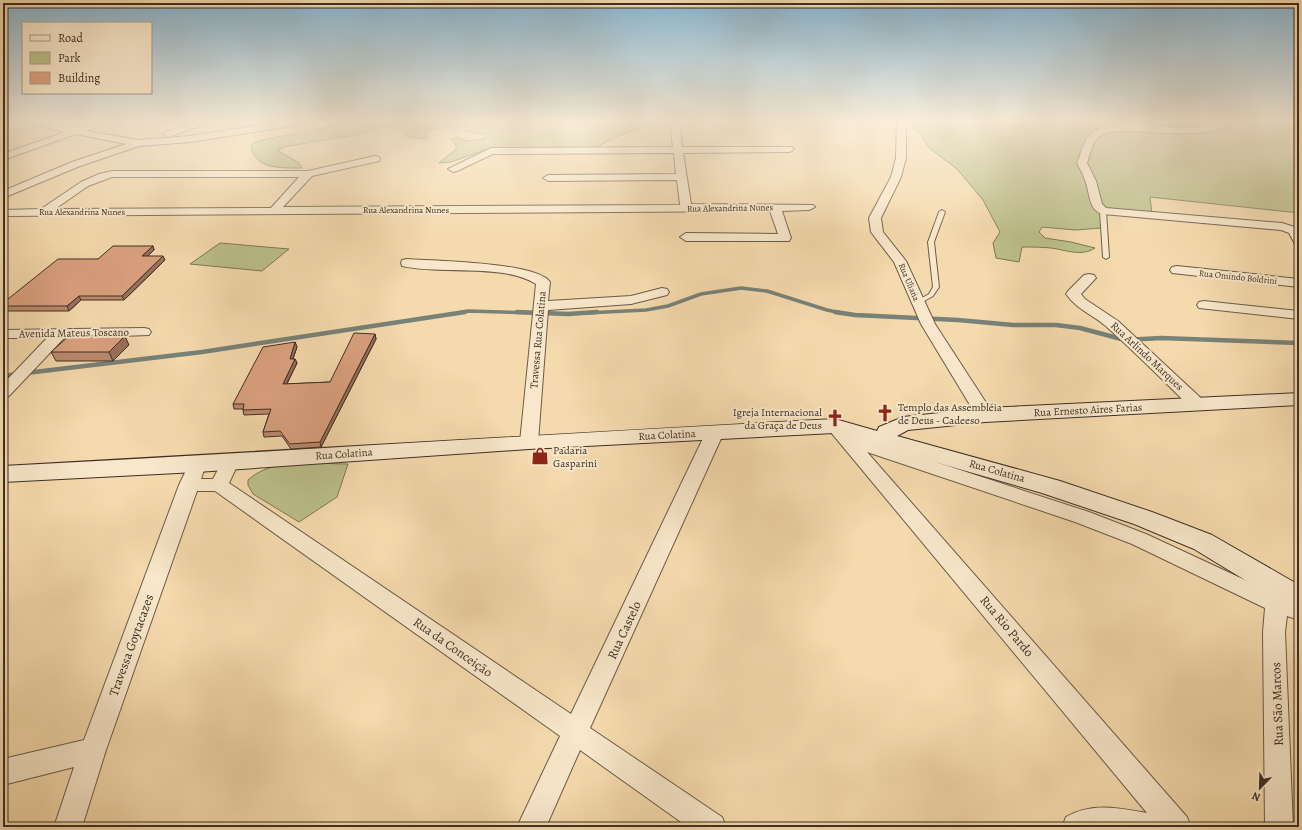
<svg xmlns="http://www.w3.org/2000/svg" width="1302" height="830" viewBox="0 0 1302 830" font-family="Alegreya,serif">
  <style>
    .green { fill: #bcc08a; stroke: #7c7858 }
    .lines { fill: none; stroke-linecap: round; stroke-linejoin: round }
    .stream-far2 { stroke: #778278; stroke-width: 3 }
    .stream-far1 { stroke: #778278; stroke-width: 3.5 }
    .stream { stroke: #778278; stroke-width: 4.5 }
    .lane-casing { stroke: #6b5a48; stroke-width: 2 }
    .street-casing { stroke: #6b5a48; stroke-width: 2 }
    .secondary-casing { stroke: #3d2f26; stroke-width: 2 }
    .lane { fill: #f8e7ca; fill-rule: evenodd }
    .street { fill: #f8e7ca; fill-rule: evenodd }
    .secondary { fill: #f8e7ca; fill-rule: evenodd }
    .wall { fill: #bd8b6f; stroke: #3d2f26 }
    .shaded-wall { fill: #9a715a; stroke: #3d2f26 }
    .building { fill: #dca281; stroke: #3d2f26 }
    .labels { text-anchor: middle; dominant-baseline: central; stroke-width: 4; stroke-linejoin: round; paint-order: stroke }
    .far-street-label { font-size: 9px; fill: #3d2f26; stroke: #f8e7ca }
    .street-label { font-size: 11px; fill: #3d2f26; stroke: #f8e7ca }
    .poi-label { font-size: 11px; fill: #3d2f26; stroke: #f8e7ca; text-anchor: start }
    .near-street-label { font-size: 13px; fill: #3d2f26; stroke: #f8e7ca }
  </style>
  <rect width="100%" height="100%" fill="#f5daad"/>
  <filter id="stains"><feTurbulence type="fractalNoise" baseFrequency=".005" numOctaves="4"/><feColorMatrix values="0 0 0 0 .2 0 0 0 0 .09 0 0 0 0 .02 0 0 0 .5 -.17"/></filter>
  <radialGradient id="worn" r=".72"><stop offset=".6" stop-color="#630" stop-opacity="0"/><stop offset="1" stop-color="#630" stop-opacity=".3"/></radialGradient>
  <g class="green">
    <path d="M359,120H662L618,136L593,149H488L451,162L439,163L456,149V145L451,139L457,137L467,141L485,139L484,134L465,131L487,126L485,123L478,122L476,125C460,131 442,125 425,131L427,138C409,139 409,137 395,127H382L360,134L283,147L278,151L298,162L302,168C284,168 254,170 251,146L254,142Z"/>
    <path d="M905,120H1299V213L1150,197L1152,214H1103L1101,228L1075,230L1042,227L1039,232L1045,238L1071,242L1095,248C1082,257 1066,250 1051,248C1042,247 1031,247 1022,247L1019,262L996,258L993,243L1000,232L983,200L957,169L928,147L920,133Z"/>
    <polygon points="220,243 289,249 262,271 190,264"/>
    <path d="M348,464L337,497L299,522L253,494L248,485V480C273,457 316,464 348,464Z"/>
  </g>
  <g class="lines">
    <polyline class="stream-far2" points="84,122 85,120"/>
    <g class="stream-far1">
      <polyline points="458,313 468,311 538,313"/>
      <polyline points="586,313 646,310 668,306 701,294 741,288 767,291 827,310 841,313"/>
    </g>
    <g class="stream">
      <polyline points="517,312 568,314 597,312"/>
      <polyline points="835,312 855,315 958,320 1013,325 1056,325 1080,328 1125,340 1161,338 1299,343"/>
      <polyline points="26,373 202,352 465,312"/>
      <polyline points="3,376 18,374"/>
    </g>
    <g class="lane-casing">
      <g id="lane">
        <polygon points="1103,209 1106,211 1109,257 1106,259 1103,257 1100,211"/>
        <polygon points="942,210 945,212 934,242 939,287 933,296 919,304 915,304 915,302 929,294 933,287 928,242 939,212"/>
      </g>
    </g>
    <g class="street-casing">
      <g id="street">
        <polygon points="11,120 31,120 75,128 98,120 112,120 87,131 138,140 190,136 292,120 315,120 311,123 190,142 139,146 80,166 3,198 3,191 72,162 126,144 76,134 3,160 3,154 65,132"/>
        <polygon points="202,120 216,120 171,136 168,137 163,134 165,132"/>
        <path d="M670,120H679L682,147H792L794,149L792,151L789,152L683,153L691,204L813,205L815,207L809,210L782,211L791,238L789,241H686L680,237L686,233L778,234L770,211L3,216V210L41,209L81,182L99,174L112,171H308L375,156L379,157L380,159L379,161L312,176L283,207L680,205L677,180L548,181L543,178L548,175L676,174L674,153L493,154L457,171L453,172L448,169L491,148L673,147ZM112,177H299L271,208L55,209L88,186Z"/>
        <polygon points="897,120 906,120 906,158 901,177 881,218 883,232 906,261 935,324 994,415 991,419 985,420 979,419 976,415 921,324 894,262 871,232 869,218 891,177 896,158"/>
        <path d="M1223,120H1233C1216,140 1158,132 1133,131C1123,131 1109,130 1100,136C1092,142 1090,154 1087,163L1096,181L1102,204L1106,208L1282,223L1298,228L1299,245L1295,244L1289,233L1281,230L1103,214C1088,211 1090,192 1085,180C1083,174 1080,169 1077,163C1080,156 1082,147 1086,140C1107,106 1197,142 1223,120Z"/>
        <path d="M407,259C433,261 536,262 550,282L548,301L631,296L662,288L667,289L669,292L667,295L631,304L548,310L538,442L535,446L529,448L523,446L520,442L536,284C503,263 440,275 402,266L401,263L402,260Z"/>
        <polygon points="1177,266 1299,279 1299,287 1172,273 1170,270 1172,267"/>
        <path d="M1089,274L1094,275L1096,278L1081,294L1085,299L1118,321L1204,401L1206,405L1204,409L1198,410L1192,409C1165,382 1138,355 1109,329C1096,316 1077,310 1066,294L1068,291L1084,275Z"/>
        <polygon points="1204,301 1299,311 1299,319 1199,308 1197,305 1199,302"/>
        <polygon points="144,328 149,329 151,332 149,335 64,338 9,396 3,398 3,384 47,338 3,338 3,330"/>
        <path d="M835,421L841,422L853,435L1089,512L1146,534L1284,598L1299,602V620L1287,616L1285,632L1293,827H1265L1263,632L1265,608L1132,544L1075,522L867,452L1187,817L1191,827H1062L1066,817C1092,802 1119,808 1147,813L829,430L826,426L829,422Z"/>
        <polygon points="715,427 721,428 724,432 590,728 722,817 726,827 688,827 580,750 546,827 517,827 560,736 215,491 197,491 106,750 82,827 54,827 74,767 3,785 3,759 84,740 179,485 191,460 197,458 203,460 206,464 201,479 213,479 224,458 230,456 236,458 239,462 229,483 571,714 706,432 709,428"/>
      </g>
    </g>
    <g class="secondary-casing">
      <path id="secondary" d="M1299,393V405L985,422L908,430L897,436L1060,481L1152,512L1212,535L1299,585V610L1289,607L1194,549L1134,524L1042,493L834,433L529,449L197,472L3,482V466C280,452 558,433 835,419L877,431L879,427L903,417L985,408Z"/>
    </g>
    <use href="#lane" class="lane"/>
    <use href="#street" class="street"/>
    <use href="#secondary" class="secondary"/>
  </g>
  <g class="wall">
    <polygon points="153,246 154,250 148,256 165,260 124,300 81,300 69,311 3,311 3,303 98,259"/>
    <polygon points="375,334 376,339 321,447 291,449 282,436 264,437 263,432 269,414 244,415 243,410 243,409 234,409 233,404 295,342 297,347 293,359 295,359 297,363 287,384 330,382"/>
    <polygon points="129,345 113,361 56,361 51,352"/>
  </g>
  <g class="shaded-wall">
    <polygon points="153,246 154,250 144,260 142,256"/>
    <polygon points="163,256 165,260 124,300 122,296"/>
    <polygon points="79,296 81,300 69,311 67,306"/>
    <polygon points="375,334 376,339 321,447 320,442"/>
    <polygon points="125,336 129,345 113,361 109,352"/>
    <polygon points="295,342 297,347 291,364 290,359"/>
    <polygon points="295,359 297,363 284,389 283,384"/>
  </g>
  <g class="building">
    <polygon points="113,246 153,246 142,256 163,256 122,296 79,296 67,306 3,306 3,303 58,259 98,259"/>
    <polygon points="354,333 375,334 320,442 290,444 280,431 263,432 271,409 243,410 244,404 233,404 263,347 295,342 290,359 295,359 283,384 330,382"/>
    <polygon points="70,335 125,336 109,352 51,352"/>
  </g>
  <linearGradient id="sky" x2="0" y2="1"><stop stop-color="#8ab6d1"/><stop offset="0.51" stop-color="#faeeda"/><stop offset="1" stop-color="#faeeda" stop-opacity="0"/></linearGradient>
  <rect width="1302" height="237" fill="url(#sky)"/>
  <defs>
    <g id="church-bare" transform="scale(1.38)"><path d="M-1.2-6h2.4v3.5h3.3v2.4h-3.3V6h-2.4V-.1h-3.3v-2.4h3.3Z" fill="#8f2418" stroke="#f8e7ca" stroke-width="2.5" paint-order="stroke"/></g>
    <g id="shop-bare" transform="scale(1.38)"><path d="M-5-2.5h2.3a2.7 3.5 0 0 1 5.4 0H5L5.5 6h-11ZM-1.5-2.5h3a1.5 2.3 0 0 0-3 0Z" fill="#8f2418" stroke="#f8e7ca" stroke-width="2.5" paint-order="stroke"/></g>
  </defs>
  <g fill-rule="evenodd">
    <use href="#church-bare" x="885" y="413"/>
    <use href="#church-bare" x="835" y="418"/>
    <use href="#shop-bare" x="540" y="456"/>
  </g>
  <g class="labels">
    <g class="far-street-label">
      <text transform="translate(730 208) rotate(-1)">Rua Alexandrina Nunes</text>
      <text x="406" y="210">Rua Alexandrina Nunes</text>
      <text x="82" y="212">Rua Alexandrina Nunes</text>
      <text transform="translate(1238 277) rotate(6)">Rua Omindo Boldrini</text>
      <text transform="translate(909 282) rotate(67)">Rua Uliana</text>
    </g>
    <g class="street-label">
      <text transform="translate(74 333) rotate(-1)">Avenida Mateus Toscano</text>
      <text transform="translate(538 340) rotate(-85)">Travessa Rua Colatina</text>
      <text transform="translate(1147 356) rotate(43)">Rua Arlindo Marques</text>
      <text transform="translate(1088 410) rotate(-3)">Rua Ernesto Aires Farias</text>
      <text transform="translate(667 435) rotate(-3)">Rua Colatina</text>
      <text transform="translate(344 454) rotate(-4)">Rua Colatina</text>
      <text transform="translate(997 471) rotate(16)">Rua Colatina</text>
    </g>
    <g class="poi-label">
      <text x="898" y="407">Templo das Assembléia<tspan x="898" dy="13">de Deus - Cadeeso</tspan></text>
      <text x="822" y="412" text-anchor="end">Igreja Internacional<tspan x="822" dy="13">da Graça de Deus</tspan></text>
      <text x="553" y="450">Padaria<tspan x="553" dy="13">Gasparini</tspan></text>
    </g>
    <g class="near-street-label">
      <text transform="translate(1007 626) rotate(50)">Rua Rio Pardo</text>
      <text transform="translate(624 630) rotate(-65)">Rua Castelo</text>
      <text transform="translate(131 645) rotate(-70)">Travessa Goytacazes</text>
      <text transform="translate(453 647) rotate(35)">Rua da Conceição</text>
      <text transform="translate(1277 704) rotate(-92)">Rua São Marcos</text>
    </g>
  </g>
  <rect width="1302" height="830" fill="none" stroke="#f5daad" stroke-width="16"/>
  <rect x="4" y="4" width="1294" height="822" fill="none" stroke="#3d2f26" stroke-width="2"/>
  <rect x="8" y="8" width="1286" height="814" fill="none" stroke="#3d2f26"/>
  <rect x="22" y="22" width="130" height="72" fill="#f8e7ca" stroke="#ad9d88"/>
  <rect x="30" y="35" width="20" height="6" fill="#f8e7ca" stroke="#ad9d88"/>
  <text x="58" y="42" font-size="12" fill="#3d2f26">Road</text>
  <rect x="30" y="52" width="20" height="12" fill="#bcc08a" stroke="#ad9d88"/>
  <text x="58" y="62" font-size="12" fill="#3d2f26">Park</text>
  <rect x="30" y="72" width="20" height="12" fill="#dca281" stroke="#ad9d88"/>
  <text x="58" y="82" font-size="12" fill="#3d2f26">Building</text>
  <g transform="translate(1260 788) rotate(203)" stroke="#f8e7ca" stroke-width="3" paint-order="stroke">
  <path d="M0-3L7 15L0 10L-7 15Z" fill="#3d2f26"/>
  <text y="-6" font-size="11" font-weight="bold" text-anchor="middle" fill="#3d2f26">N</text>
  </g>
  <rect width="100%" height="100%" filter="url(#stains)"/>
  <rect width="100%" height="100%" fill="url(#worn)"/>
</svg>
